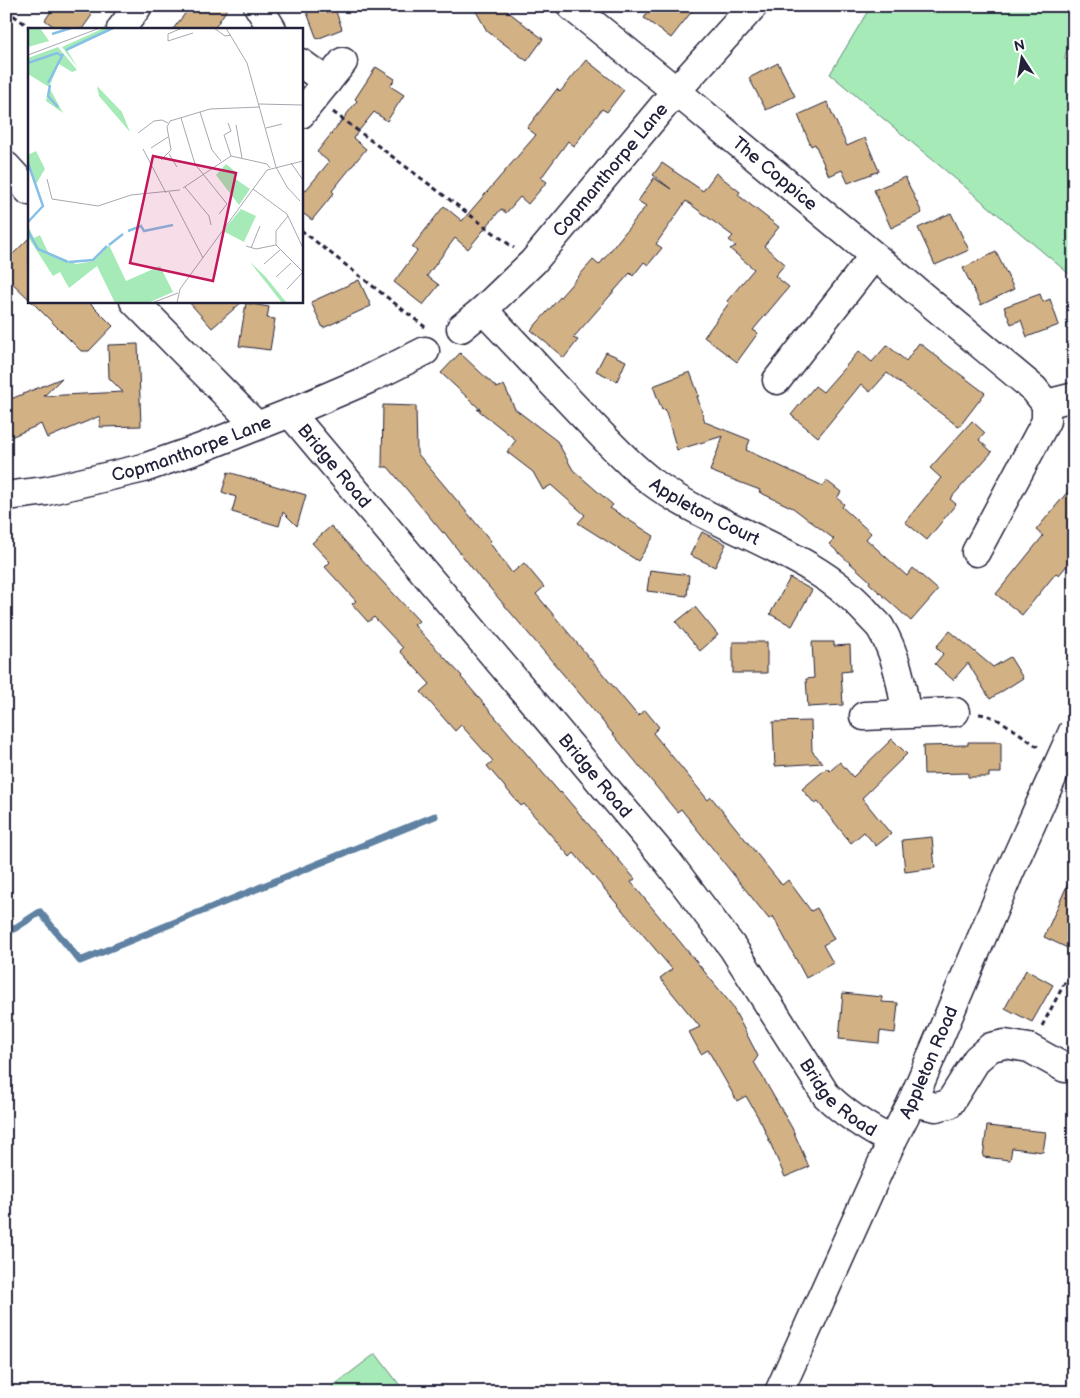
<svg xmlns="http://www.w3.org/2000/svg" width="1080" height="1398" viewBox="0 0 1080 1398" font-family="'Balsamiq Sans',sans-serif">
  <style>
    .green { fill: #a6ebb7; stroke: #648679 }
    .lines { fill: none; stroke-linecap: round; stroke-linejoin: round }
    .stream { stroke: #5f81a2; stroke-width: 7 }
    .building { fill: #d2b185; stroke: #22223b }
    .minor-casing { stroke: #22223b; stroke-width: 31 }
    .path { stroke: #22223b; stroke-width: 3; stroke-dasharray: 5 4; stroke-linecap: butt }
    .minor { stroke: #fff; stroke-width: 28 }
    .minor-bridge-casing { stroke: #22223b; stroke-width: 31; stroke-linecap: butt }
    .minor-bridge { stroke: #fff; stroke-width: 28 }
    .labels { text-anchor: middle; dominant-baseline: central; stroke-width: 5; stroke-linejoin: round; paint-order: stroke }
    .street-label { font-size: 18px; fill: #22223b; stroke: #fff }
    .inset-river { fill: none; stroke: #87c0e6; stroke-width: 2.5 }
    .inset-road { fill: none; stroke: #a7a7b1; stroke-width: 1 }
    .view { fill: #c2185b; fill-opacity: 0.15; stroke: #c2185b; stroke-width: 2.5 }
    .inset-edge { fill: none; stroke: #22223b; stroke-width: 2.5 }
  </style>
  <rect width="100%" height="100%" fill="#fff"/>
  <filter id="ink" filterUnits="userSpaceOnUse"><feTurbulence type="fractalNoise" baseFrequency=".02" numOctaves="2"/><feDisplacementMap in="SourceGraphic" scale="10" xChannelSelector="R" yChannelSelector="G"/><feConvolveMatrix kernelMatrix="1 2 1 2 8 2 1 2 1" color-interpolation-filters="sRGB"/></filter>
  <g filter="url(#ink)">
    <g class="green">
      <polygon points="871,6 1074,6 1074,33 1064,58 1074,63 1074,278 830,74"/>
      <polygon points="376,1354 405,1392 325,1392 375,1354"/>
    </g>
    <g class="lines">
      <polyline class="stream" points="6,934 40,912 80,961 435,816"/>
    </g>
    <g class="building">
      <polygon points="55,6 81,6 92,15 82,29 57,29 45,20"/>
      <polygon points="191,6 229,6 214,29 173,29"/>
      <polygon points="317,6 334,6 342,29 317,39 306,10"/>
      <polygon points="473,6 501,6 543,39 527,61 487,31"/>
      <polygon points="652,6 696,6 671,38 644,18"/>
      <polygon points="586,60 624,90 607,112 602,109 574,146 568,141 541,178 547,182 528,204 520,197 506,213 501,209 468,249 455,238 427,276 439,285 423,305 394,282 417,251 412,247 444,206 462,221 536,135 527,128 557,89 560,92"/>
      <polygon points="778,63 795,96 766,110 749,78"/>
      <polygon points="376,67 395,79 390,86 404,95 387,121 374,112 353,138 366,149 332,191 334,193 312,220 301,212 301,196 329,162 317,152 357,101 355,99"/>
      <polygon points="827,102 847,146 865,138 879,171 848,183 842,170 829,176 815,144 811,146 798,115"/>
      <polygon points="662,163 703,191 716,173 740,192 738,195 779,227 764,246 785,264 775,276 789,287 753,330 758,333 737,362 704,337 729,303 727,301 754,269 730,249 736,246 729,240 733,236 686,201 656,244 662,248 648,265 644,262 633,276 630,273 573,338 578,340 564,358 531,330 593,260 599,265 646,206 638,201 654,178 671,189 653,175"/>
      <polygon points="905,177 922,213 891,228 874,190"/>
      <polygon points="951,213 969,250 935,265 918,228"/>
      <polygon points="29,238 29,299 6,277 6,261"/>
      <polygon points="996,252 1014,289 981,305 963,268"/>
      <polygon points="359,280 371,306 323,328 311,302"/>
      <polygon points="1040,294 1043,302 1050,299 1059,325 1027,337 1021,320 1011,324 1004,307"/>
      <polygon points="31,301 88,301 113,326 89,351 81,351"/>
      <polygon points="188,301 243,301 212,328"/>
      <polygon points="246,303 269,307 267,318 275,319 270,350 239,346"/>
      <polygon points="919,343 985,393 959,427 887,373 870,392 861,384 818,437 791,415 815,386 823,392 859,351 872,362 887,345 906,361"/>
      <polygon points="138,344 141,426 100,427 100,416 47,438 41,424 6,439 6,401 62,378 44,396 123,392 109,378 108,345"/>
      <polygon points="606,352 626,361 617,381 596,371"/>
      <polygon points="460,353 497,388 504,385 515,409 557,441 573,470 613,505 610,508 654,536 638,561 578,523 585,515 551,485 543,490 533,472 507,452 516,440 477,409 481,410 441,373"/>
      <polygon points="690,372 699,396 697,396 705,422 750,440 746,450 823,486 827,481 841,492 837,498 844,504 842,507 871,533 866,539 907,576 913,568 938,590 911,621 869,583 870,581 829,544 834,539 793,508 759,492 760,490 710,471 723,436 677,450 665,409 662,410 653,386"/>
      <polygon points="383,405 416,406 417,453 491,541 489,542 512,573 524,563 544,587 536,594 638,716 645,710 659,727 653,733 708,800 711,797 782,885 788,880 811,911 817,908 834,939 823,945 833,963 806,978 773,916 769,919 681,809 677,812 585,700 483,580 482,581 444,532 443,533 388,467 382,467"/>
      <polygon points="972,421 985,433 979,440 992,452 950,499 956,504 927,540 905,522 941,478 930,468"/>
      <polygon points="228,472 306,495 297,526 283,512 279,526 232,512 236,497 222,492"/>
      <polygon points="1074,484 1074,557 1059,575 1056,573 1022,615 996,594 1043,536 1036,530"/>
      <polygon points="331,526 419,621 414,625 462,676 461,677 560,793 561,792 635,879 631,882 731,1004 758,1056 754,1062 792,1128 809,1167 785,1177 762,1124 746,1096 737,1101 708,1050 701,1054 689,1032 700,1027 660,978 672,969 574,853 570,857 524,804 521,806 487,766 493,761 461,725 455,731 421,692 430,684 400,651 403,648 374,617 368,622 352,604 356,601 325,567 330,562 312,543"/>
      <polygon points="702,532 726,544 715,567 690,555"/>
      <polygon points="650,570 689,575 687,596 647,591"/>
      <polygon points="790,578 812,590 792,626 770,614"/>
      <polygon points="695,607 718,635 700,651 676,622"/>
      <polygon points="950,631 993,667 1010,657 1023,678 990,699 968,663 953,680 935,664 943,654 936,647"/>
      <rect x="733" y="642" width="34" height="31"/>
      <polygon points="812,642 834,642 834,646 850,645 851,671 841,672 843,705 808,707 806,679 814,678"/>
      <polygon points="811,721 812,751 823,763 775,766 773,722"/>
      <polygon points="892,739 907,754 862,798 891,834 876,846 864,832 851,843 818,802 815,804 802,789 827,768 830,771 840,762 853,777"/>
      <polygon points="968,742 1001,742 1001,773 989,773 989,777 968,777 968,773 924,774 923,746 968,745"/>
      <polygon points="932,837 935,868 905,872 902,840"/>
      <polygon points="1074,870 1074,951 1044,937"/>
      <polygon points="1026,970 1053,985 1032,1022 1005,1008"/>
      <polygon points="843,993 882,997 882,1002 898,1003 895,1033 880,1031 879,1043 839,1039"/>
      <polygon points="987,1126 1046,1132 1043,1152 1012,1148 1010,1160 983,1157"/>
    </g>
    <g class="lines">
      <g class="minor-casing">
        <g id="minor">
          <polyline points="258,6 272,29"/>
          <path id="s1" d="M571,6L676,91L1034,389L1046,404V421L976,552"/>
          <polyline points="121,29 138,6"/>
          <polyline points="301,63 327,82"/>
          <polyline points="301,114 343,62"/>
          <polyline points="6,166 29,191"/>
          <polyline points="134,301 256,425"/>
          <path id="s2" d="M483,310C521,349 557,389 595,428C613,447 631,466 652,482C718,531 813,551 867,613C871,618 876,622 880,627C896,653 902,684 906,713"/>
          <path id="s3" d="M461,328L483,310L533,262L676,91L753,6"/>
          <polyline points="777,380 873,257"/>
          <polyline points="1046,404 1074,397"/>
          <path id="s4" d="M290,413L668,862L733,948L826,1095C846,1115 867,1128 892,1141"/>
          <path id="s5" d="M6,496L46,491L144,468L201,448L290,413L369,379L425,351"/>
          <polyline points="864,716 955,712"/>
          <polyline points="912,1102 936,1107 949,1104 977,1059 991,1047 1005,1044 1029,1048 1065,1068"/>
          <path id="s6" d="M779,1392L892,1141L912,1102L1007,878"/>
        </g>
      </g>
      <g class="path">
        <polyline points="6,10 32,29"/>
        <polyline points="333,112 514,248"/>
        <polyline points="301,230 425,327"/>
        <path d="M979,714C998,715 1022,736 1038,747"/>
        <polyline points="1042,1026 1074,965"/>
      </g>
      <use href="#minor" class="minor"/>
      <g class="minor-bridge-casing">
        <polyline id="minor-bridge" points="1007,878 1074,729"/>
      </g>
      <use href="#minor-bridge" class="minor-bridge"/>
    </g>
  </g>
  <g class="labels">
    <g class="street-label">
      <text stroke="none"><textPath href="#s3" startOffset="218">Copmanthorpe Lane</textPath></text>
      <text stroke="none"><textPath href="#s1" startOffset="264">The Coppice</textPath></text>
      <text stroke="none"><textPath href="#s5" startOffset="192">Copmanthorpe Lane</textPath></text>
      <text stroke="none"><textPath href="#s4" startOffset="69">Bridge Road</textPath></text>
      <text stroke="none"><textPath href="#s2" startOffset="302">Appleton Court</textPath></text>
      <text stroke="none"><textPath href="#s4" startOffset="474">Bridge Road</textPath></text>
      <text stroke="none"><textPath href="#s6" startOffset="362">Appleton Road</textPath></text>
      <text stroke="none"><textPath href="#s4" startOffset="879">Bridge Road</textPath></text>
    </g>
  </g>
  <g transform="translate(28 28)">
    <rect width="275" height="275" fill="#fff"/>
    <path d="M0,0H12L21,13L0,19ZM76,0H88L39,22L50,40L34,19ZM30,19L49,42L44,44L31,36L21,59L35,85L18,73L21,59L0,46V30ZM69,58L94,84L102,104L71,68ZM8,123L17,141L8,156L0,134V127ZM198,136L209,145L206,150L222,161L211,177L188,147ZM213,181L228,188L216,214L195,203ZM0,198L6,210L12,207L20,224L48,236L66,233L81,217L98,253L132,238L145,264L120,275H87L69,238L41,260L32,244L25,248L0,209ZM222,234L237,248L259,275H254Z" fill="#a6ebb7"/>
    <path class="inset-river" d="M24,6L43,0M38,22L85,0M0,35L29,25L34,28M20,55L35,26M22,57L20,68L30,79M0,135L15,178L0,194M0,203L10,221L40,234M100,203L113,198L116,203L145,197M81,217L95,206M41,234L65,232L79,218"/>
    <path class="inset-road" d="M154,0L140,6V13L165,5M186,0L197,8L203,7M198,0L219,35L248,139L259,159L272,173M0,27L72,0M231,76L275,77M172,84L184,122L193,133M153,90L167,136L199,176L191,186M200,95L203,103L196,107L203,128M208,97L214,130M238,100L254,96M110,105L126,93L134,92L140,95M123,120L140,109M115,121L138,165M141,126L149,139M133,132L143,122L139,99L142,93L182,81L232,79M263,135L275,152M19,151L24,171L70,178L103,167L152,162M157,159L181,188L183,197M155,160L203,128L239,136L242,140M225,161L259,186L275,220M141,164L175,230M260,188L248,203V217L275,244M218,218L228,221L248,217M223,220L232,198M236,236L252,222M248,249L263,235M259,261L275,244M124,275L150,265M149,275L152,261L239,142L275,133"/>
    <path class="view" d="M125,128L208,145L185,253L102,235Z"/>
    <rect width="275" height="275" class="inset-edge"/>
  </g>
  <rect width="1080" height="1398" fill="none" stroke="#fff" stroke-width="25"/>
  <rect x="12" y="12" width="1055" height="1373" fill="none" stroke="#22223b" stroke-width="2" filter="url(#ink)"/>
  <g transform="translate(1022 58) rotate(348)" stroke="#ffffff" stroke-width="4" paint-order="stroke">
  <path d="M0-4L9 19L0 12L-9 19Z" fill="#22223b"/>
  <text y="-8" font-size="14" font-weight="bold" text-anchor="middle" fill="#22223b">N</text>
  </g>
</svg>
